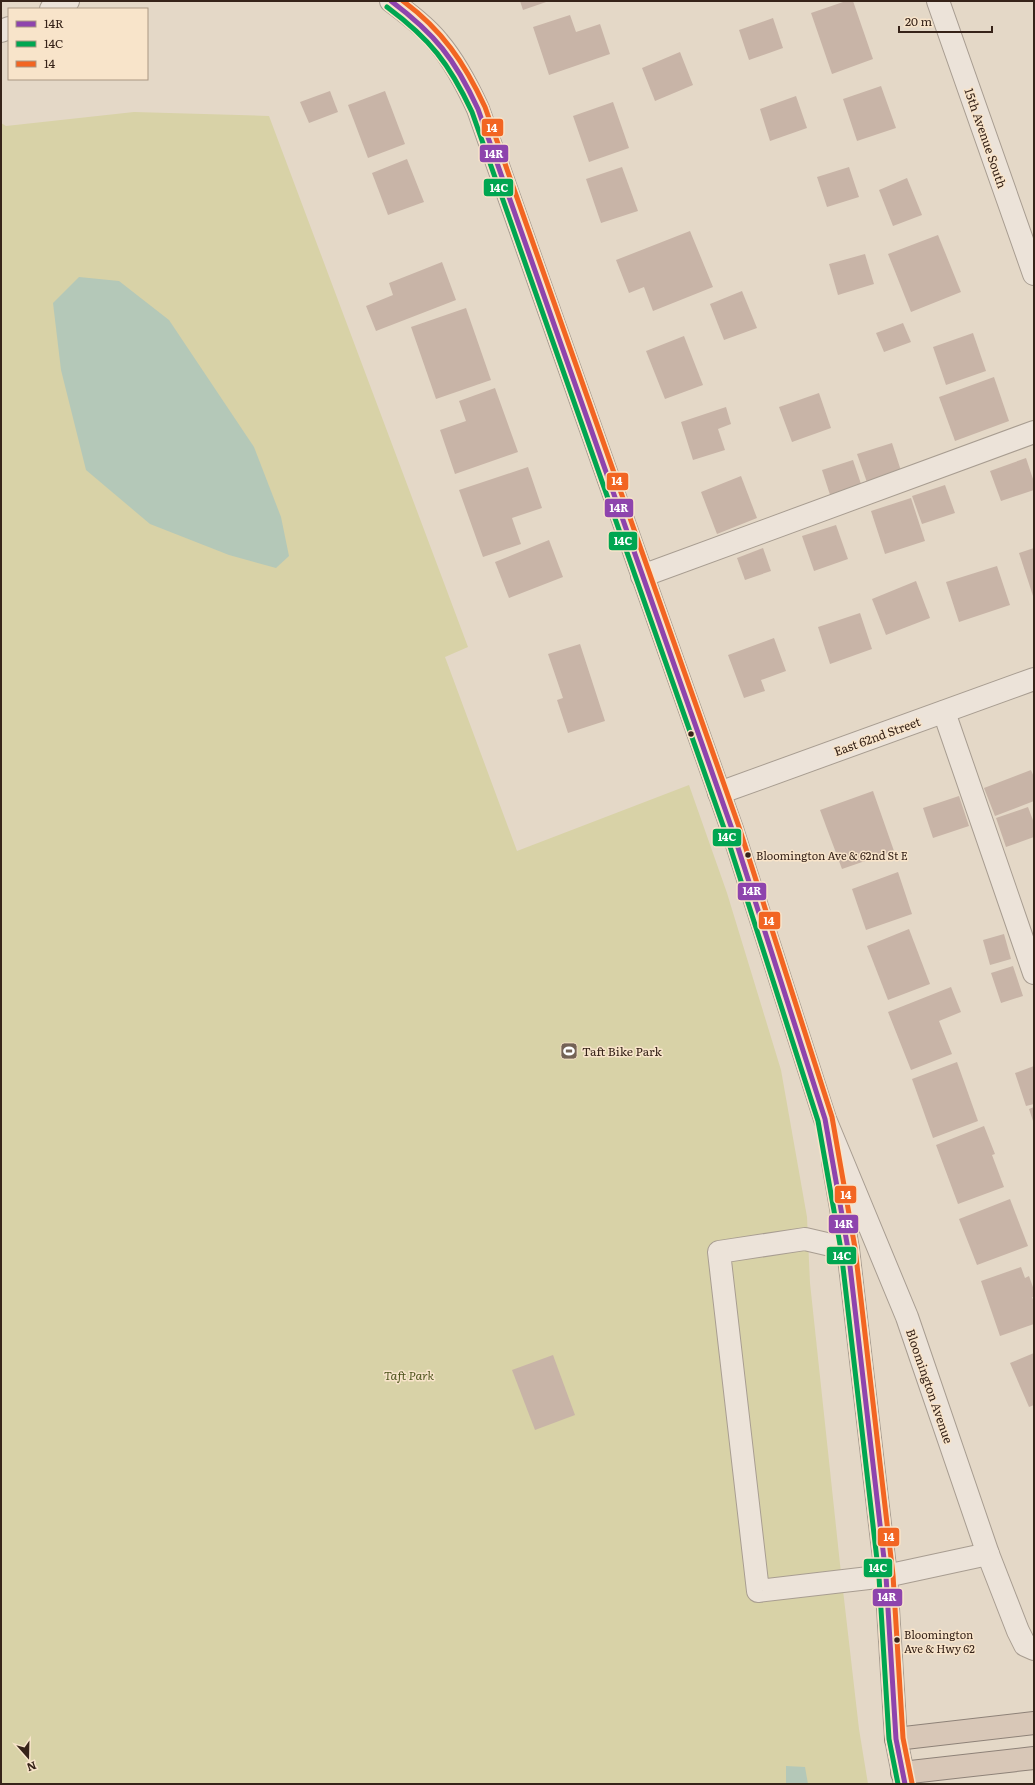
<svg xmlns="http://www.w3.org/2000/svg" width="1035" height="1785" viewBox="0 0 1035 1785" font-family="Literata,serif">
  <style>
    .green { fill: #d8d2a7 }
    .water { fill: #b4c8b8 }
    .building { fill: #c8b4a7 }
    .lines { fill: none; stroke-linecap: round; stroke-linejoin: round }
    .minor-casing { stroke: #a89d91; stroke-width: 24 }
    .highway-casing { stroke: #8e8278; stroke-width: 24 }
    .minor { stroke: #ece3d9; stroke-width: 22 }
    .highway { stroke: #d8c7b7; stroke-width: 22 }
    .bus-1-casing { stroke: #f8e4ca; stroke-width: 8 }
    .bus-2-casing { stroke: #f8e4ca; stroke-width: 8 }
    .bus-3-casing { stroke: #f8e4ca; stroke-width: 8 }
    .bus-1 { stroke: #8e44ad; stroke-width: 5 }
    .bus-2 { stroke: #00a651; stroke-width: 5 }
    .bus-3 { stroke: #f26522; stroke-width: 5 }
    .bus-dot { fill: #362319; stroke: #f8e4ca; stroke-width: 1.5 }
    .labels { text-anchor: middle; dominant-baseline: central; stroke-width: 3; stroke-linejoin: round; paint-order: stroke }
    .bus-label { font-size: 11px; fill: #362319; stroke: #f8e4ca; text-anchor: start }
    .street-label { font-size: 12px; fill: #362319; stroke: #f8e4ca }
    .poi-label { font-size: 12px; fill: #362319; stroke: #f8e4ca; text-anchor: start }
    .park-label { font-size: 12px; font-style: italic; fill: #4f551e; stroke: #f8e4ca }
    .line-badge { stroke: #f8e4ca; stroke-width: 1.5 }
    .badge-label { font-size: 11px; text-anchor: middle; font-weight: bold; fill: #fff }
  </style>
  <rect width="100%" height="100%" fill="#e4d8c7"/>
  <polygon class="green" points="134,112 269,116 468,647 445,657 517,851 689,785 727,893 781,1070 807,1217 810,1283 840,1564 859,1729 868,1784 1,1784 1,123 6,126"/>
  <g class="water">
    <polygon points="79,277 119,281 169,320 254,447 281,517 289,556 276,568 229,555 150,524 86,470 61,370 53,303"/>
    <polygon points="786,1766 805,1767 808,1784 786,1784"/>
  </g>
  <g class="building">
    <polygon points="520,1 549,1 523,10"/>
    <polygon points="846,1 853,1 873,59 832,74 811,13"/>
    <polygon points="570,15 576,32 600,24 610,54 549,75 533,27"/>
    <polygon points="773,18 783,48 749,60 739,30"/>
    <polygon points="680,52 693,85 655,101 642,68"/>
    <polygon points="881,86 896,128 857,141 843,99"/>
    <polygon points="330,91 338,112 309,123 300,102"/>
    <polygon points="385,91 405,144 368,158 348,105"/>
    <polygon points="796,96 807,128 770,141 760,109"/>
    <polygon points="613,102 629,148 589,162 573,116"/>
    <polygon points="407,159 424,202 388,215 372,173"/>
    <polygon points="622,167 638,211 601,223 586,179"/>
    <polygon points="849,167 859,197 827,207 817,177"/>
    <polygon points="907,178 922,215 893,226 879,190"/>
    <polygon points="690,231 713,287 653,311 644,287 629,293 616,260"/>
    <polygon points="938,235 961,292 911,312 888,254"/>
    <polygon points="865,254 874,284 838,295 829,264"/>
    <polygon points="442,262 456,300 376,331 366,306 393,295 389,283"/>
    <polygon points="742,291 757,328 724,340 710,304"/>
    <polygon points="466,308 491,380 436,399 411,327"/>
    <polygon points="903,323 911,342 884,352 876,333"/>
    <polygon points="973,333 986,371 946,385 933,347"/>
    <polygon points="684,336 703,385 665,399 646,351"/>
    <polygon points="994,377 1009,421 955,441 939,397"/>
    <polygon points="495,388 518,452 455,474 440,430 466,421 459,401"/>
    <polygon points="819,393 831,428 792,442 779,407"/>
    <polygon points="726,407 731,424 718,429 725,450 693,460 681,422"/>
    <polygon points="892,443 903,477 869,488 857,454"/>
    <polygon points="1026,458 1034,482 1034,490 1001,501 990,471"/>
    <polygon points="853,460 863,490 832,501 822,470"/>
    <polygon points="528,467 542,508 512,518 521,544 483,557 459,490"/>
    <polygon points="741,476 757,518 717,534 701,492"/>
    <polygon points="945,485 955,513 922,524 912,496"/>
    <polygon points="911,498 925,541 885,554 871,511"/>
    <polygon points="836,525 848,559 814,571 802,536"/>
    <polygon points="549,540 563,577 509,598 495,562"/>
    <polygon points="763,548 771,571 745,580 737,558"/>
    <polygon points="1034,548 1034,599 1019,553"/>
    <polygon points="997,566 1010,605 959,622 946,582"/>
    <polygon points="916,581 930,618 886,635 872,599"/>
    <polygon points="860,613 872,649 830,664 818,627"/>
    <polygon points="774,638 786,671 761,680 765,691 744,698 728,655"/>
    <polygon points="580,644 605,721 568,733 557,700 563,698 548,654"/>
    <polygon points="1031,770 1034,777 1034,801 995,816 984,788"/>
    <polygon points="873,791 894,851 842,869 820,810"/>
    <polygon points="959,796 969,826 933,838 923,808"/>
    <polygon points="1028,807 1034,823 1034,837 1006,847 996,818"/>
    <polygon points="898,872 912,914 866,930 852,889"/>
    <polygon points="909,929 930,984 888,1000 867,946"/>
    <polygon points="1004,934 1011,959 990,965 983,940"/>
    <polygon points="1013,966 1023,996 1001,1003 991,973"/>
    <polygon points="951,987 961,1012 939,1021 952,1054 911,1070 888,1012"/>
    <polygon points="957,1062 978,1121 933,1138 912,1079"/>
    <polygon points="1034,1066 1034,1104 1026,1106 1015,1073"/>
    <polygon points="1034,1107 1034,1124 1029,1109"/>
    <polygon points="984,1126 995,1154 992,1155 1004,1187 958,1204 936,1145"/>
    <polygon points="1010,1199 1028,1246 977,1265 959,1219"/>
    <polygon points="1021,1267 1025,1278 1029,1276 1034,1290 1034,1297 1032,1297 1034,1302 1034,1324 1000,1336 981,1281"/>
    <polygon points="1034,1353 1034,1405 1029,1407 1010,1363"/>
    <polygon points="553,1355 575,1415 535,1430 512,1370"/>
  </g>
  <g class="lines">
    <g class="minor-casing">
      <g id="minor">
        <path d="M391,1C407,13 425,26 438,42C455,62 467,85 478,109L732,829L825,1119L907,1317L988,1554L1018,1631L1025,1645L1034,1649"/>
        <polyline points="938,1 1034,274"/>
        <polyline points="51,9 68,1"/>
        <polyline points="1,31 9,28"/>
        <polyline points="642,576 1034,432"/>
        <polyline points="944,712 1034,973"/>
        <polyline points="719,793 1034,679"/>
        <polyline points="833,1162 848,1249 886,1576 896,1739 905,1784"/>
        <polyline points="848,1249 805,1239 719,1252 758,1591 886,1576 988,1554"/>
      </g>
    </g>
    <g class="highway-casing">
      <g id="highway">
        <polyline points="896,1739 1034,1723"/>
        <polyline points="902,1773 1034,1758"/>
      </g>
    </g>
    <use href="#minor" class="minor"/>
    <use href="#highway" class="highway"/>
    <g class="bus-1-casing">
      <path id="bus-1" d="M391,1C435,34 455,59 478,109L732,829L825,1119L848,1249L886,1576L896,1739L905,1784"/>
    </g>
    <g class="bus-2-casing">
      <path id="bus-2" d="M387,7C430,39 449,63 472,112L725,831L818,1121L841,1250L879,1577L889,1739L898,1784"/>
    </g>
    <g class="bus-3-casing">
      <path id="bus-3" d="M403,1C442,30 464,62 485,107L739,827L832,1117L855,1248L893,1575L903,1738L912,1783"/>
    </g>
    <use href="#bus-1" class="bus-1"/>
    <use href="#bus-2" class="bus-2"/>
    <use href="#bus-3" class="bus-3"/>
  </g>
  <defs>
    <g id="stadium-square" transform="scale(0.9)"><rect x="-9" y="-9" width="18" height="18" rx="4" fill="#736256" stroke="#f8e4ca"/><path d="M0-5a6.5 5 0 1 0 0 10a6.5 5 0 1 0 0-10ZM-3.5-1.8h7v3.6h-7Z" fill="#fff"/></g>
  </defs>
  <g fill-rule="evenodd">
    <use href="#stadium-square" x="569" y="1051"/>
  </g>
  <g class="bus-dot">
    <circle cx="691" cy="734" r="3.5"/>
    <circle cx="748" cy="855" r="3.5"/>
    <circle cx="897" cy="1640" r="3.5"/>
  </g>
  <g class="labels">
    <g class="bus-label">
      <text x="756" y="855">Bloomington Ave &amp; 62nd St E</text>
      <text x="904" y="1634">Bloomington<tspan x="904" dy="14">Ave &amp; Hwy 62</tspan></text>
    </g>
    <g class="street-label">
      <text transform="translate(986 138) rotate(71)">15th Avenue South</text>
      <text transform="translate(877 736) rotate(-20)">East 62nd Street</text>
      <text transform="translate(930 1386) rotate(71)">Bloomington Avenue</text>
    </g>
    <g class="poi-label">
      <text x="582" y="1051">Taft Bike Park</text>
    </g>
    <g class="park-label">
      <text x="409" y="1375">Taft Park</text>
    </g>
  </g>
  <g class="line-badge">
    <rect x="481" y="118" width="23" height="19" rx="4" fill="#f26522"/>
    <rect x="479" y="144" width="30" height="19" rx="4" fill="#8e44ad"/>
    <rect x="483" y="178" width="31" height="19" rx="4" fill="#00a651"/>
    <rect x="606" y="472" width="23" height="19" rx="4" fill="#f26522"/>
    <rect x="604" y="498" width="30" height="20" rx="4" fill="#8e44ad"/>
    <rect x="608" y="531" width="30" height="20" rx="4" fill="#00a651"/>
    <rect x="712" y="828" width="30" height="19" rx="4" fill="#00a651"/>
    <rect x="737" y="882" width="30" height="19" rx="4" fill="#8e44ad"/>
    <rect x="758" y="911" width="23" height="19" rx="4" fill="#f26522"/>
    <rect x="834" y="1185" width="23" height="19" rx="4" fill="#f26522"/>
    <rect x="828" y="1214" width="31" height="20" rx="4" fill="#8e44ad"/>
    <rect x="826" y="1246" width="31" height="19" rx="4" fill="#00a651"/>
    <rect x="877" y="1527" width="23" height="20" rx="4" fill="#f26522"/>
    <rect x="863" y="1558" width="30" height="20" rx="4" fill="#00a651"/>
    <rect x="872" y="1588" width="31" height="19" rx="4" fill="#8e44ad"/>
  </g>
  <g class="badge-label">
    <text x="492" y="132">14</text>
    <text x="494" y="158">14R</text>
    <text x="499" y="192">14C</text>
    <text x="617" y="485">14</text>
    <text x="619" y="512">14R</text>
    <text x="623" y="545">14C</text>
    <text x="727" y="841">14C</text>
    <text x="752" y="895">14R</text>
    <text x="769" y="925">14</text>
    <text x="846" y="1199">14</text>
    <text x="844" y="1228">14R</text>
    <text x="842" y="1260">14C</text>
    <text x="889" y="1541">14</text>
    <text x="878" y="1572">14C</text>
    <text x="887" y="1601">14R</text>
  </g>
  <rect width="1035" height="1785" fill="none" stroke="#362319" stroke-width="4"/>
  <rect x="8" y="8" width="140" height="72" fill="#f8e4ca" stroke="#aa9783"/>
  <rect x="16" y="21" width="20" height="6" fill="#8e44ad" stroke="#aa9783"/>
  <text x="44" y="28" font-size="12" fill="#362319">14R</text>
  <rect x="16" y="41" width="20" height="6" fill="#00a651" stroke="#aa9783"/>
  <text x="44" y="48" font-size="12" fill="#362319">14C</text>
  <rect x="16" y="61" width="20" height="6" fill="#f26522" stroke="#aa9783"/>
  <text x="44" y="68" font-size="12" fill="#362319">14</text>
  <g transform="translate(28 1757) rotate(160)" stroke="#f8e4ca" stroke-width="3" paint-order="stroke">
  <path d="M0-3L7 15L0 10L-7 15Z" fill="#362319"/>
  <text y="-6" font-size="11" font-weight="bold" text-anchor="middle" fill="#362319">N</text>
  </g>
  <path d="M899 26v6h93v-6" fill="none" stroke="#362319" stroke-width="2"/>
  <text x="905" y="26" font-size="12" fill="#362319" stroke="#f8e4ca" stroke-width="3" paint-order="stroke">20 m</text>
</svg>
